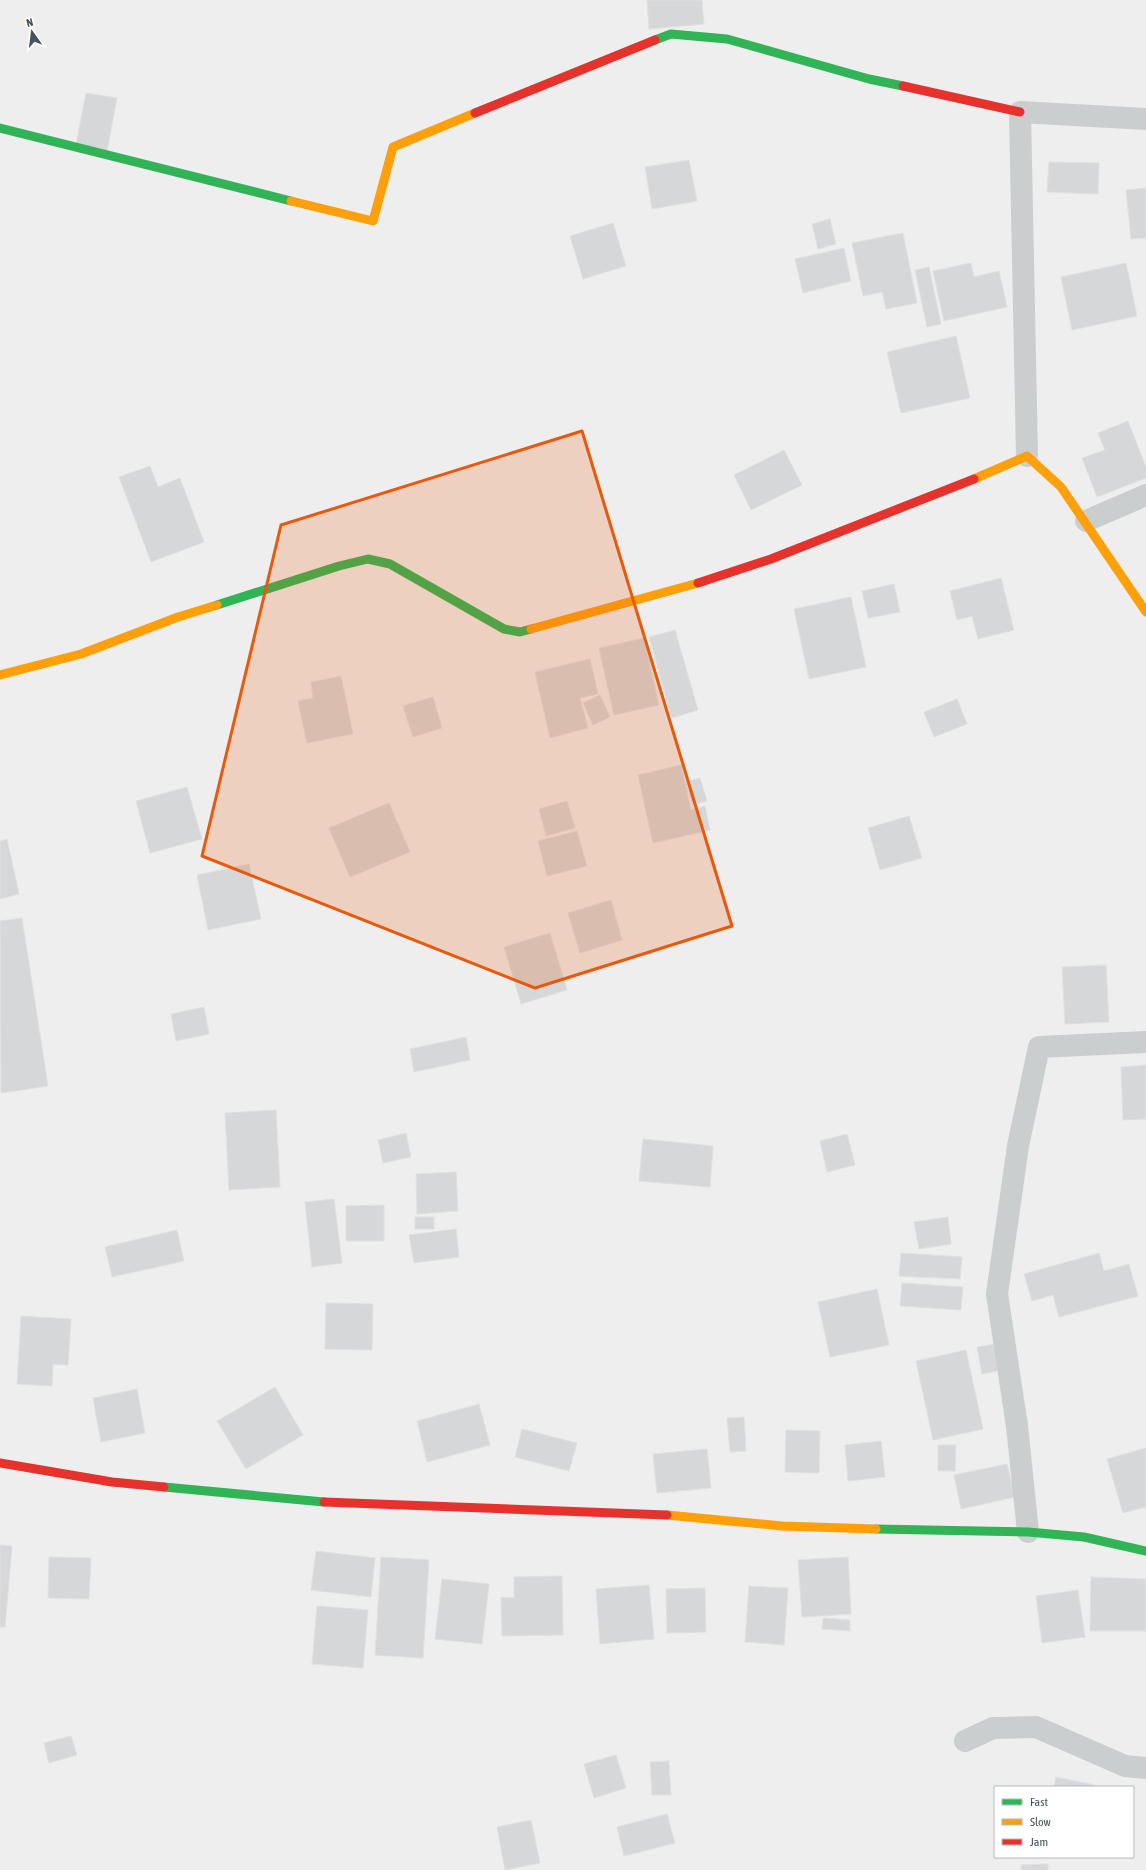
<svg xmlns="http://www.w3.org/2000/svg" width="1146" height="1870" viewBox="0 0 1146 1870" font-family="'Asap Condensed',sans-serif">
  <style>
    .building { fill: #d6d7d9; stroke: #e0e0e1 }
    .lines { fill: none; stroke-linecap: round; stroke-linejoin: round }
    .street { stroke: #cacecf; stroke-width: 22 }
    .fast { stroke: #30b455; stroke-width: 9 }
    .slow { stroke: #ff9f0a; stroke-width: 9 }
    .jam { stroke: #e5322d; stroke-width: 9 }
    .marked { fill: #e8590c; fill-opacity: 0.2; stroke: #e8590c; stroke-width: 3; stroke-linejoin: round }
  </style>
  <rect width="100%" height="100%" fill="#efeeee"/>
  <g class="building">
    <polygon points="647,0 702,0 704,24 649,29"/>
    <polygon points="86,93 117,98 107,151 76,145"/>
    <polygon points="689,160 697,201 652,209 645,167"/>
    <polygon points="1049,162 1099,163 1098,194 1047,192"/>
    <polygon points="1146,188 1146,238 1131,239 1126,190"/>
    <polygon points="830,219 836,244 818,249 812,224"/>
    <polygon points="613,223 626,266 583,279 570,236"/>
    <polygon points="903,233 917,303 886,309 882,292 863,296 852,243"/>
    <polygon points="844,248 851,281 803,293 795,259"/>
    <polygon points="971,263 974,277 999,271 1007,307 944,321 933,271"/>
    <polygon points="1126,263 1137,316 1072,330 1061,277"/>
    <polygon points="929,267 941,324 927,327 915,270"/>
    <polygon points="956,336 970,398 901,413 887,352"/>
    <polygon points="1128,421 1146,467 1146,478 1097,497 1082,458 1105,450 1098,433"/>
    <polygon points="784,450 802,485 751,510 734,475"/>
    <polygon points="150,466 158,487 180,478 204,542 151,562 119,477"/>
    <polygon points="1001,578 1014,630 978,639 972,616 957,620 950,591"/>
    <polygon points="894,584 900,612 868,618 862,591"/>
    <polygon points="851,597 866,667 809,679 794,609"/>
    <polygon points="675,630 698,710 672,718 649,637"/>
    <polygon points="644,638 659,705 614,715 599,648"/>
    <polygon points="590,659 598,694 580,698 588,728 550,738 535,672"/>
    <polygon points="341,676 353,734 307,743 298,701 313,698 311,682"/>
    <polygon points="600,695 610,717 593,725 583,703"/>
    <polygon points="433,697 442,728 413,737 403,706"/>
    <polygon points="957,699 967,724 934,737 924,712"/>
    <polygon points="681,765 691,810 705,806 710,830 653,843 638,775"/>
    <polygon points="700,778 707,801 693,805 686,782"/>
    <polygon points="187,787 202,839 150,853 136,801"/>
    <polygon points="567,801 575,828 546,836 539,809"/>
    <polygon points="389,803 410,852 350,877 329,828"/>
    <polygon points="909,816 922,858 880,870 868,828"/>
    <polygon points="577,831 587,866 547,876 538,841"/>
    <polygon points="7,839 19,894 0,899 0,841"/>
    <polygon points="249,864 261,919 208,930 197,875"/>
    <polygon points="611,900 622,940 580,953 568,913"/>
    <polygon points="22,918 48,1086 1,1093 0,921"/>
    <polygon points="550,933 567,990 521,1004 504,947"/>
    <polygon points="1106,965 1109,1022 1065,1024 1062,967"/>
    <polygon points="204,1007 209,1034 176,1041 171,1014"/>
    <polygon points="466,1037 470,1060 414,1072 410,1049"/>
    <polygon points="1146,1065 1146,1119 1123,1120 1121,1067"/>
    <polygon points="276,1110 280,1187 229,1190 225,1113"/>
    <polygon points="406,1133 411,1157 383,1163 378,1140"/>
    <polygon points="847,1134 855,1165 827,1172 820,1141"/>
    <polygon points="643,1139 713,1146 710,1187 639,1181"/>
    <polygon points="456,1172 458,1211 417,1214 416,1174"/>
    <polygon points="334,1199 342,1263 312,1267 305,1202"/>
    <polygon points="384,1205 384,1241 346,1241 346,1206"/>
    <rect x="415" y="1217" width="19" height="12"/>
    <polygon points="948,1217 951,1244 919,1249 914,1222"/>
    <polygon points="456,1229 459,1257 414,1263 409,1235"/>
    <polygon points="177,1230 184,1261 112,1277 105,1247"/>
    <polygon points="901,1253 962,1257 960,1279 899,1276"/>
    <polygon points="1099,1253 1104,1271 1129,1264 1138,1296 1059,1317 1053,1295 1032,1301 1024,1274"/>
    <polygon points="902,1283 963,1287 961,1310 900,1306"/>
    <polygon points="877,1289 889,1345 830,1357 818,1302"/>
    <polygon points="326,1303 373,1304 372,1350 325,1349"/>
    <polygon points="21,1316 71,1319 68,1365 53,1364 52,1386 17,1384"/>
    <polygon points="1003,1343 1008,1369 982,1374 977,1347"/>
    <polygon points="966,1350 983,1429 933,1440 916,1361"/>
    <polygon points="275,1387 303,1435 246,1469 217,1421"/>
    <polygon points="137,1389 145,1433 101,1442 93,1398"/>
    <polygon points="479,1404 490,1445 427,1462 417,1421"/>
    <polygon points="744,1417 746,1451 730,1452 727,1418"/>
    <polygon points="522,1429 577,1443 569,1471 515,1457"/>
    <polygon points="786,1430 820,1431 819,1473 785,1472"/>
    <polygon points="881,1441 885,1477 848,1481 845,1445"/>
    <polygon points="938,1445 956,1445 955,1471 938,1471"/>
    <polygon points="1146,1448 1146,1507 1123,1513 1107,1459"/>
    <polygon points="707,1449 711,1488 657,1493 653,1454"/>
    <polygon points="1007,1464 1015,1497 961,1509 954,1475"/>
    <polygon points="0,1545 12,1546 5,1627 0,1627"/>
    <polygon points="316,1551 375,1558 371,1597 311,1590"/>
    <polygon points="49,1557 91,1558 89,1599 48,1598"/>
    <polygon points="381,1557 429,1560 423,1658 375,1655"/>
    <polygon points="848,1557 851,1614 802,1617 798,1560"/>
    <polygon points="562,1576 563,1635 502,1636 501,1597 514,1598 514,1577"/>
    <polygon points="1091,1577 1146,1579 1146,1631 1090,1631"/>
    <polygon points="442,1579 489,1584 482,1644 435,1639"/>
    <polygon points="649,1585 654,1639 600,1644 596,1589"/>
    <polygon points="749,1586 788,1588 784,1645 745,1642"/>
    <polygon points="705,1588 706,1632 667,1633 666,1589"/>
    <polygon points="1078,1590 1085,1637 1042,1643 1036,1596"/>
    <polygon points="317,1606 368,1610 363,1668 312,1664"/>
    <polygon points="823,1618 850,1620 850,1631 822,1629"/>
    <polygon points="71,1736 77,1755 49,1763 44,1743"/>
    <polygon points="616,1755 626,1788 594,1798 584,1764"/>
    <polygon points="669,1761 671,1795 652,1795 650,1762"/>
    <polygon points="1056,1777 1095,1785 1095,1787 1054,1787"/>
    <polygon points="667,1814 675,1843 624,1856 617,1827"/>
    <polygon points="531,1820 540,1863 505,1870 497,1827"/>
    <polygon points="1048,1864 1048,1870 1021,1870 1021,1865"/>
  </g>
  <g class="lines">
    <g class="street">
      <polyline points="1027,456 1020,112 1146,119"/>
      <polyline points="1086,521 1146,495"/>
      <polyline points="1028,1532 1017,1426 997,1294 1018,1146 1039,1047 1146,1042"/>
      <polyline points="965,1741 993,1728 1036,1727 1125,1766 1146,1768"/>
    </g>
    <g class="fast">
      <polyline points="655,40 671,34 727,39 869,79 903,86"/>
      <polyline points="0,128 291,201"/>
      <polyline points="217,605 339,566 368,559 390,564 504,629 520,632 531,629"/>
      <polyline points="164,1487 324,1502"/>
      <polyline points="876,1529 1028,1532 1084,1537 1146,1551"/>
    </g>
    <g class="slow">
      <polyline points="291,201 373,221 393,147 475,113"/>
      <polyline points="974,479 1027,456 1061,487 1146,612"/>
      <polyline points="531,629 698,583"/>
      <polyline points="0,675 81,654 178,617 217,605"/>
      <polyline points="667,1515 782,1526 876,1529"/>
    </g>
    <g class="jam">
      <polyline points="903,86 1020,112"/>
      <polyline points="475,113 655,40"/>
      <polyline points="698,583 771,559 974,479"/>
      <polyline points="0,1463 112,1482 164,1487"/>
      <polyline points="324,1502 667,1515"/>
    </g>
  </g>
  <path class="marked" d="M582,431L732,926L535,988L202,856L281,525Z"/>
  <rect x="994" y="1786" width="140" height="72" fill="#ffffff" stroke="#b4babe"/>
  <rect x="1002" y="1799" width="20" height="6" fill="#30b455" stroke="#b4babe"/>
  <text x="1030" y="1806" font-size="12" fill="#44535c">Fast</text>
  <rect x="1002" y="1819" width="20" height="6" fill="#ff9f0a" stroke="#b4babe"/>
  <text x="1030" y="1826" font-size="12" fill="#44535c">Slow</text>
  <rect x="1002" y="1839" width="20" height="6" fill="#e5322d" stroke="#b4babe"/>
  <text x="1030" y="1846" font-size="12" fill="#44535c">Jam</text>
  <g transform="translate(32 32) rotate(346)" stroke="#ffffff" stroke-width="3" paint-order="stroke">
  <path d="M0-3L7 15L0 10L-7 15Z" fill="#44535c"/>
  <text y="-6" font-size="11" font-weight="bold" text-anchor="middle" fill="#44535c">N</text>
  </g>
</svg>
